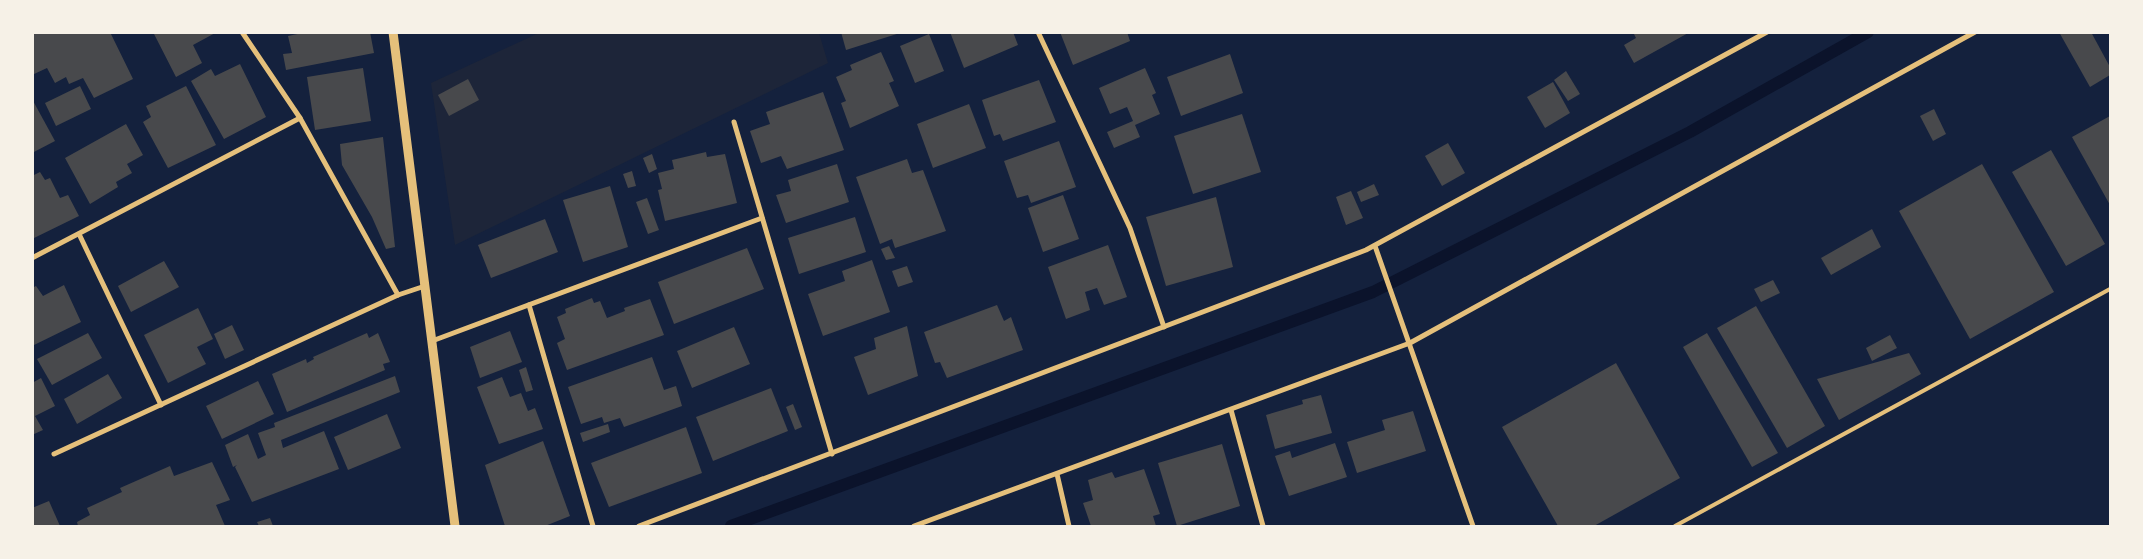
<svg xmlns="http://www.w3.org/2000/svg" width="2143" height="559" viewBox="0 0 2143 559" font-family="'PT Sans Narrow',sans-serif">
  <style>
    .green { fill: #1d2539 }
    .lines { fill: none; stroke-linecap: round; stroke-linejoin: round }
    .stream { stroke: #0b132b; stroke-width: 12 }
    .building { fill: #48494c }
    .service { stroke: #e5c07b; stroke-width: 4 }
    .minor { stroke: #e5c07b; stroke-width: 5 }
    .tertiary { stroke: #e5c07b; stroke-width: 9 }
  </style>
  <rect width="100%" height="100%" fill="#14213d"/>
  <polygon class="green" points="541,32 819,33 828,63 455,245 431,83"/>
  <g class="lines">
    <polyline class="stream" points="731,526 1373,292 1690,132 1868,32"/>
  </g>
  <g class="building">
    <polygon points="32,32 110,32 133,79 94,98 83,78 69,84 66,77 55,83 47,68 32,75"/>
    <polygon points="153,32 217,32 193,45 202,63 176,77"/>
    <polygon points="307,32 370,32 374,53 286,70 283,54 292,53 288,36"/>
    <polygon points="841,32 900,32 900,33 846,50"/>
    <polygon points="950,32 1013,32 1018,45 964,68"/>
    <polygon points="1060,32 1127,32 1130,41 1073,65"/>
    <polygon points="1633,32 1690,32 1634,63 1624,45 1636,38"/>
    <polygon points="2059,32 2091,32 2110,67 2110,75 2090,87"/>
    <polygon points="929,34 944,71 915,83 900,46"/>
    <polygon points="881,52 894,81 889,83 899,106 850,128 841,103 846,101 836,77 852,70 850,65"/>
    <polygon points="1230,54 1243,93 1181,116 1167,77"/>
    <polygon points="240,64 266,117 224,139 191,81 211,69 215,76"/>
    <polygon points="363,68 371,121 315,130 307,77"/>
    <polygon points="1145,68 1156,93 1152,95 1160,114 1135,125 1140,137 1114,148 1107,132 1133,121 1127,107 1110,114 1099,88"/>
    <polygon points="1566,71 1580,94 1568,101 1554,80"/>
    <polygon points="468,79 479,100 449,116 438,95"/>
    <polygon points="1039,80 1056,122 1003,141 1000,134 994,136 982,100"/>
    <polygon points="1553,82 1570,113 1545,128 1527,97"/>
    <polygon points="80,86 91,109 56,126 45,103"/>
    <polygon points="186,86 216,145 168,168 143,122 151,117 146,106"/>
    <polygon points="823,92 844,150 787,169 781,156 761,163 750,131 770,124 766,112"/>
    <polygon points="32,99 55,141 32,153"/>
    <polygon points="969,104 986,148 933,168 917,124"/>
    <polygon points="1934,109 1946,134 1933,141 1920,116"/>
    <polygon points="1242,114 1261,172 1193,194 1174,136"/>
    <polygon points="2110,116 2110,205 2072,137"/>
    <polygon points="126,124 143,155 127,164 132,173 116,182 118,187 90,204 65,158"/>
    <polygon points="383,137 395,247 386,249 372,217 342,165 340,144"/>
    <polygon points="1059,141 1076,187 1031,203 1028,195 1017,198 1004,161"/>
    <polygon points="1448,143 1465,173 1442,186 1425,156"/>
    <polygon points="2051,150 2105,244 2066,266 2012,172"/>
    <polygon points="706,152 707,157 725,154 737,203 665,221 658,190 662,189 658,173 674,169 672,160"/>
    <polygon points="652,154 657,169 649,173 643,158"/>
    <polygon points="907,159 912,173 923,170 946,231 895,248 892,239 880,244 856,177"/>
    <polygon points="837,164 849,202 786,223 776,195 791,191 788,180"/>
    <polygon points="1982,164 2054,292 1970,339 1899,211"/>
    <polygon points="632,171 636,186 628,188 623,174"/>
    <polygon points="40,172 45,180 50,178 60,198 68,195 79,216 32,239 32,176"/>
    <polygon points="1374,184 1379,195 1361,202 1357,192"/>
    <polygon points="610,186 628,247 583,262 563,200"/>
    <polygon points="1351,191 1363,218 1346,225 1336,197"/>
    <polygon points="1063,195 1079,239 1043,252 1028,208"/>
    <polygon points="1216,197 1233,267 1166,286 1146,217"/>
    <polygon points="647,198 659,230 648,234 636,202"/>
    <polygon points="855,217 866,252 799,274 788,238"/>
    <polygon points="545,219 558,252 491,278 478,245"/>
    <polygon points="1872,229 1881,247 1831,275 1821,258"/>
    <polygon points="1108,245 1127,297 1104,305 1097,288 1085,292 1090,310 1066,319 1048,267"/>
    <polygon points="889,246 895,258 886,260 881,249"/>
    <polygon points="747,248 764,289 674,324 658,282"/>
    <polygon points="872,260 890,312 823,336 808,294 845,281 842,271"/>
    <polygon points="164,261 179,287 131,312 118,286"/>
    <polygon points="907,266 913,282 898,287 892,271"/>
    <polygon points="1773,280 1780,293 1761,302 1754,289"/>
    <polygon points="64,285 81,322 32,346 32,288 36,286 43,296"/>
    <polygon points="592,298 594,303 600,301 607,318 625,311 624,308 650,299 664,335 567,370 557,343 565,339 557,317 566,313 565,309"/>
    <polygon points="997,305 1004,321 1011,317 1023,350 947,378 940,362 935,363 924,332"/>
    <polygon points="1756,306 1825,426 1787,448 1717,328"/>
    <polygon points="198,308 213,339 197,347 206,364 168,383 144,335"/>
    <polygon points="232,325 244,350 225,359 214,334"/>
    <polygon points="907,326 918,376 868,395 854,357 876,349 874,338"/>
    <polygon points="734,327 750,364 692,388 677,351"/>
    <polygon points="510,331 522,362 480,378 470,347"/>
    <polygon points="88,333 102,358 52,385 37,359"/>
    <polygon points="367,333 369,338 378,333 390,362 383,364 385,370 287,412 272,374 306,359 307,363 314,359 313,357"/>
    <polygon points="1707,333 1778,453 1752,467 1683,347"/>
    <polygon points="1890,335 1897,348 1872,361 1866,348"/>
    <polygon points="1909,353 1921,374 1839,420 1817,379"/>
    <polygon points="652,357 664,390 676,386 682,406 624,427 620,418 604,423 602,417 581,424 568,387"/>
    <polygon points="1616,363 1680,478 1594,526 1558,526 1502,427"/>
    <polygon points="526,367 533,390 526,392 519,370"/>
    <polygon points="108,374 122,398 77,424 64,399"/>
    <polygon points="395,376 400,392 281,440 283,448 324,431 339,469 252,502 235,467 237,465 233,467 225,445 248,434 258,459 266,455 258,433 275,427 274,423"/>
    <polygon points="502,377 510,397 521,393 528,411 535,408 543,429 499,444 477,387"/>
    <polygon points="41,378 55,406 35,416 43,430 32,435 32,383"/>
    <polygon points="258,381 274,414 222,439 206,406"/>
    <polygon points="771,388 788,431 713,461 696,417"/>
    <polygon points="1321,395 1332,433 1275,449 1266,415 1303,404 1302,400"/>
    <polygon points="793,404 802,427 795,430 786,407"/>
    <polygon points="1413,411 1426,451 1357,473 1347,442 1385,430 1382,420"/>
    <polygon points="387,414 401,448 348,470 334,437"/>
    <polygon points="608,424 610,432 583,442 580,433"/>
    <polygon points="686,427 702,473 609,507 591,463"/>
    <polygon points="543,441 570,516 545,526 505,526 485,465"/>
    <polygon points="1335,443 1347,477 1289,496 1275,456 1290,451 1292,458"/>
    <polygon points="1222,444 1240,506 1177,526 1158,463"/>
    <polygon points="212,462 230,500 216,505 225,526 78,526 77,522 90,515 87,508 122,492 120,488 170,466 174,476"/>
    <polygon points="1144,469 1160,514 1153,516 1156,526 1091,526 1083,503 1093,500 1088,480 1112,472 1115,478"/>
    <polygon points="49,501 60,526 32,526 32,508"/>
    <polygon points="270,518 273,526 259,526 257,522"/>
  </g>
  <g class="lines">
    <polyline class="service" points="1675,526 2110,289"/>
    <g class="minor">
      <polyline points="242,32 300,118 398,295"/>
      <polyline points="1038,32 1130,228 1164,327"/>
      <polyline points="734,122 832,454"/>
      <polyline points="79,234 161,405"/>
      <polyline points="1375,246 1473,526"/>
      <polyline points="32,258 300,118"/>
      <polyline points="529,305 593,526"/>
      <polyline points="432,341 762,218"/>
      <polyline points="1231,410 1263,526"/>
      <polyline points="54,454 398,295 425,286"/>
      <polyline points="1057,474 1069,526"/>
      <polyline points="639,526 1366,250 1767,32"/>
      <polyline points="914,526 1410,343 1975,32"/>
    </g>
    <polyline class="tertiary" points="393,32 455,526"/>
  </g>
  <rect width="2143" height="559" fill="none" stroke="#f6f1e7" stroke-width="68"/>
</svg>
